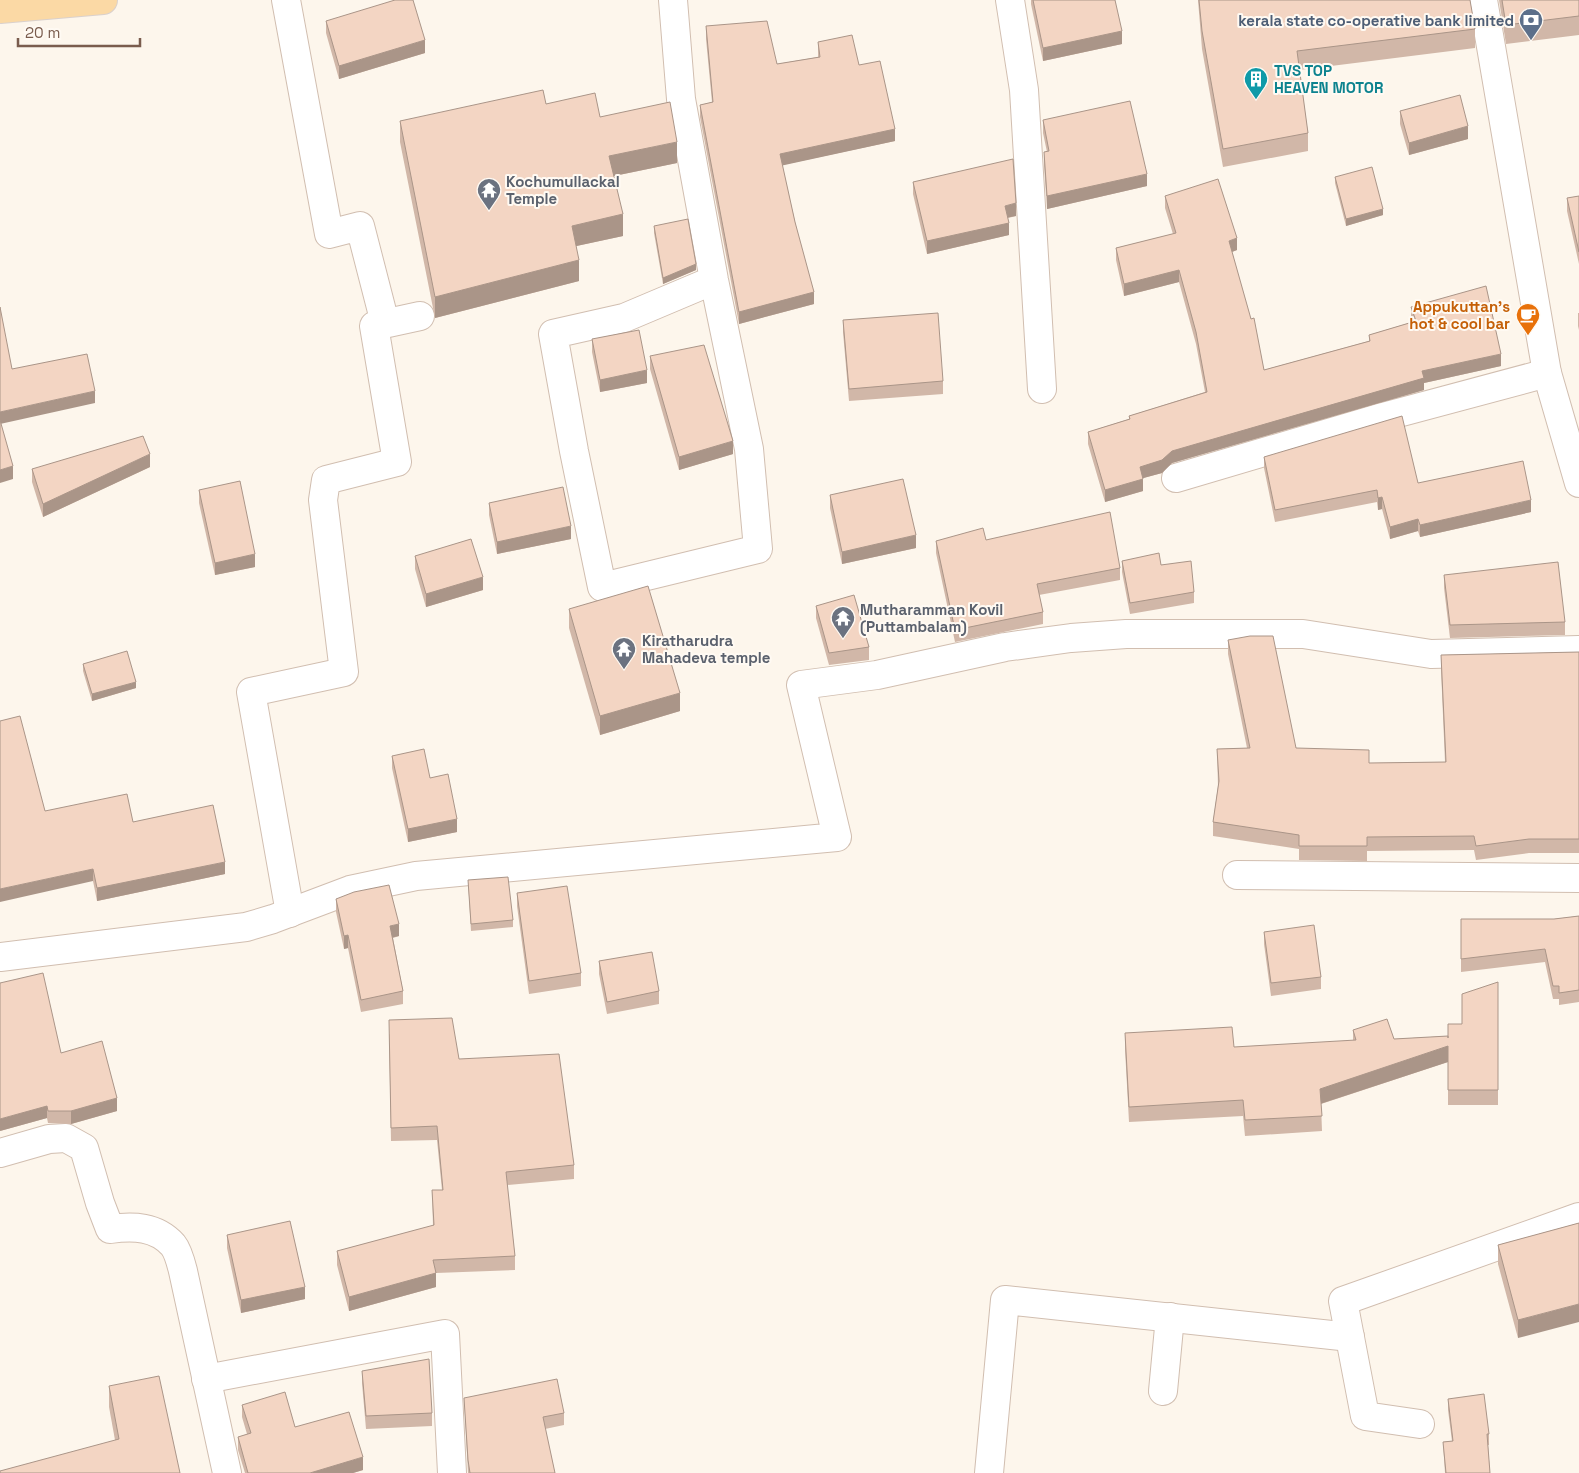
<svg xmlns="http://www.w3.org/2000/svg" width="1579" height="1473" viewBox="0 0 1579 1473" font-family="'Space Grotesk',sans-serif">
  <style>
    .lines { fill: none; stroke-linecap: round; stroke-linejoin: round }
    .minor-casing { stroke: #d1beb0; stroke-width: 30 }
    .primary-casing { stroke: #dad1cd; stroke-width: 30 }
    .minor { stroke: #fff; stroke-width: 28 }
    .primary { stroke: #fbd9a5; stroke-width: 28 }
    .wall { fill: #d1b7a8 }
    .shaded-wall { fill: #aa9588 }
    .building { fill: #f3d5c3; stroke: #aa9588 }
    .labels { text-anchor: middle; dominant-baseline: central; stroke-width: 4; stroke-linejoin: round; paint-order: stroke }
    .service-label { font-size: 15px; font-weight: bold; fill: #4e5e75; stroke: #fffaf3; text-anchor: end }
    .culture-label { font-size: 15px; font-weight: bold; fill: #0d838f; stroke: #fffaf3; text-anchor: start }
    .worship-label { font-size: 15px; font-weight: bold; fill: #5b616d; stroke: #fffaf3; text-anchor: start }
    .food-label { font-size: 15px; font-weight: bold; fill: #c56008; stroke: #fffaf3; text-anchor: end }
  </style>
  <rect width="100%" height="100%" fill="#fdf6ec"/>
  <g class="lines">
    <g class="minor-casing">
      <g id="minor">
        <polyline points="286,0 329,234 360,226 385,323"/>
        <polyline points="673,0 681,99 714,280 749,449 758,549 602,587 574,451 553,334 624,318 714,280"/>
        <polyline points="1010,0 1024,90 1042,389"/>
        <polyline points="1483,0 1547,373 1579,483"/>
        <polyline points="1176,478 1383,417 1547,373"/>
        <polyline points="1237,875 1579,878"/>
        <polyline points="290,913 251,692 344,672 323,500 326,480 397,462 374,326 420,316"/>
        <polyline points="0,957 246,927 273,919 350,890 416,876 837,837 801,685 877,675 1005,647 1071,638 1126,634 1303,634 1431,654 1579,650"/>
        <path d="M0,1153L49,1139L66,1138L84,1148L100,1203L110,1229C133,1226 156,1226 173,1245C178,1251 181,1263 183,1271L227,1473"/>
        <polyline points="206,1379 445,1334 452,1473"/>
        <polyline points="1163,1391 1170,1317"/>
        <polyline points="1420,1424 1365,1416 1343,1301 1579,1217"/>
        <polyline points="989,1473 1005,1300 1350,1337"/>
      </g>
    </g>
    <g class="primary-casing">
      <polyline id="primary" points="0,9 103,0"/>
    </g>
    <use href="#minor" class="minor"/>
    <use href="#primary" class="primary"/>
  </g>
  <g class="wall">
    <polygon points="1031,0 1115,0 1122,44 1043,61 1031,4"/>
    <polygon points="1198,0 1470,0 1475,29 1475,48 1299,70 1308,133 1308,151 1223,167 1202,49"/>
    <polygon points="1499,0 1579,0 1579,35 1506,44"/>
    <polygon points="326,21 425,53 339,79 326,33"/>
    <polygon points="706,26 777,64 818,57 818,42 859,65 895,141 782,165 814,304 739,324 700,117 700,105 712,102 706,39"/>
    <polygon points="546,104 600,117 677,163 614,176 623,236 576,246 579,281 435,318 400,142 400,121"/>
    <polygon points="1400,111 1468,139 1409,155 1400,124"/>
    <polygon points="1043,120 1147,186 1047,209 1044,165 1044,152 1047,152 1043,133"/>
    <polygon points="1335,177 1383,215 1346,226 1335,183"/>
    <polygon points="913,182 1016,216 1008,218 1009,235 927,254 913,194"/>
    <polygon points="1165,196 1237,250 1232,252 1264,370 1369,341 1369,335 1412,322 1411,319 1411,307 1501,366 1424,383 1424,390 1172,463 1162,473 1143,478 1143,491 1105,502 1088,444 1088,432 1129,419 1129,416 1205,392 1196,344 1179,282 1124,296 1116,260 1116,248 1173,234 1165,208"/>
    <polygon points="1579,196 1579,264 1567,211 1567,198"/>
    <polygon points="654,226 696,270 663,284 654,233"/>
    <polygon points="1578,313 1579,313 1579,330 1578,326"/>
    <polygon points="843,320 943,381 943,394 849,401 843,332"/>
    <polygon points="592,339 647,383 600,392 592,352"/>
    <polygon points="650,356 733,454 679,470 650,369"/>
    <polygon points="1264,457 1418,483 1531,512 1420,537 1418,531 1390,539 1382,509 1378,510 1377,502 1275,522 1264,468"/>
    <polygon points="150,467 43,517 32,482 32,469"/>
    <polygon points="199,490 255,567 215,575 199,503"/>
    <polygon points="830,495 916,548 842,564 830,508"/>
    <polygon points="489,503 571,539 497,554 489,515"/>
    <polygon points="986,540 1120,568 1120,580 1039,595 1043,612 1043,624 955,642 936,553 936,541"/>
    <polygon points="415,556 483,590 426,607 415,569"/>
    <polygon points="1122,561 1161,565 1194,592 1194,603 1130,614 1122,572"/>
    <polygon points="1444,575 1565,622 1565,635 1450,638 1444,588"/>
    <polygon points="816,606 869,647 869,660 829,665 816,618"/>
    <polygon points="569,609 680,711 600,735 569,628"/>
    <polygon points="1228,640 1296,748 1369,763 1445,762 1441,669 1441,655 1579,652 1579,853 1529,853 1476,860 1474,850 1367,851 1367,861 1299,860 1299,849 1213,836 1213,822 1218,786 1217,749 1247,748 1228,654"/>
    <polygon points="83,664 136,688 92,701 83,671"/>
    <polygon points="392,756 430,778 457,832 408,842 392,768"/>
    <polygon points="45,811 133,822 225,874 97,901 93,881"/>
    <polygon points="468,880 513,920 513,927 471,931"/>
    <polygon points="517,893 581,973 581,986 529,994 517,906"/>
    <polygon points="336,899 399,936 393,938 403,991 403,1004 361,1012 348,948 344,949 336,912"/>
    <polygon points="1579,916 1579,1002 1559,1005 1559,999 1553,999 1545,962 1461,972 1461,919 1554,919"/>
    <polygon points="1264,932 1321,977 1321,989 1271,996 1264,944"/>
    <polygon points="599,961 659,991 659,1004 607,1014 599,974"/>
    <polygon points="1498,982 1498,1105 1448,1105 1448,1062 1321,1104 1322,1131 1245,1136 1243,1116 1129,1122 1125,1049 1125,1033 1234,1047 1353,1041 1353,1030 1394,1039 1448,1036 1462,1024"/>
    <polygon points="389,1034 459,1059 574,1165 574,1179 507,1185 515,1256 515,1270 436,1273 436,1287 349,1311 337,1265 337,1251 433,1226 432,1190 442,1190 437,1140 391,1141"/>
    <polygon points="61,1053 117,1111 71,1124 48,1123 47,1118 0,1131"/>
    <polygon points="1579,1223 1518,1338 1498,1264 1498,1245"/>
    <polygon points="227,1235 305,1299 241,1313 227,1248"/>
    <polygon points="362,1371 432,1413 432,1426 366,1429 362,1383"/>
    <polygon points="109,1386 180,1473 115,1440 109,1407"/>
    <polygon points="464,1398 564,1413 564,1425 545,1429 555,1473 468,1473"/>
    <polygon points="1448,1399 1489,1434 1489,1445 1488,1445 1490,1473 1445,1473 1443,1442 1452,1441 1448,1410"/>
    <polygon points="242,1405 295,1427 363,1470 353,1473 245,1473 238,1450 238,1437 247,1434 242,1417"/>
  </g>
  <g class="shaded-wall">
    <polygon points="1122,31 1122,44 1043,61 1043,48"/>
    <polygon points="425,40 425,53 339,79 339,66"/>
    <polygon points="1468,126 1468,139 1409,155 1409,143"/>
    <polygon points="895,129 895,141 780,166 780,154"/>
    <polygon points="677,142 677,163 609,177 609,156"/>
    <polygon points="1147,174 1147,186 1047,209 1047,196"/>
    <polygon points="1016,203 1016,216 1005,218 1005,206"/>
    <polygon points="1383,209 1383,215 1346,226 1346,219"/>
    <polygon points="623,214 623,236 572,247 572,226"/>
    <polygon points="1009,223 1009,235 927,254 927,241"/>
    <polygon points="1237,238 1237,250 1229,253 1229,241"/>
    <polygon points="579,260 579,281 435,318 435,297"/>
    <polygon points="696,264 696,270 663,284 663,278"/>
    <polygon points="1179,270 1179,282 1124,296 1124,284"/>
    <polygon points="814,292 814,304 739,324 739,312"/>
    <polygon points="1501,354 1501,366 1424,383 1424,390 1172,463 1162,473 1140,479 1140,467 1172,451 1422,371"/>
    <polygon points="647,370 647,383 600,392 600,380"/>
    <polygon points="95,391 95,403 0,424 0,412"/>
    <polygon points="733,441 733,454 679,470 679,457"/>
    <polygon points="150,454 150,467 43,517 43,504"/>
    <polygon points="13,466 13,479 0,483 0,470"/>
    <polygon points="1143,479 1143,491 1105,502 1105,490"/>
    <polygon points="1382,497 1382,509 1378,510 1378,498"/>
    <polygon points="1531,500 1531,512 1420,537 1420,525"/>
    <polygon points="1418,519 1418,531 1390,539 1390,527"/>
    <polygon points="571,526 571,539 497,554 497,542"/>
    <polygon points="916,535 916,548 842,564 842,552"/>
    <polygon points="255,554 255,567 215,575 215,563"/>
    <polygon points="483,577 483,590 426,607 426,594"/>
    <polygon points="136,682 136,688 92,701 92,694"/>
    <polygon points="680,693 680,711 600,735 600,716"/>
    <polygon points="457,819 457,832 408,842 408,829"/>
    <polygon points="225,862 225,874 97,901 97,888"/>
    <polygon points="93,869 93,881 0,902 0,889"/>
    <polygon points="399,924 399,936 390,938 390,926"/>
    <polygon points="348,935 348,948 344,949 344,936"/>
    <polygon points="1448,1046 1448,1062 1320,1104 1320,1089"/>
    <polygon points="117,1098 117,1111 71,1124 71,1111"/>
    <polygon points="47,1106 47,1118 0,1131 0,1119"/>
    <polygon points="436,1273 436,1287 349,1311 349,1297"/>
    <polygon points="305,1287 305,1299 241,1313 241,1300"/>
    <polygon points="1579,1304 1579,1322 1518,1338 1518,1320"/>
    <polygon points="363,1457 363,1470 353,1473 310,1473"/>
  </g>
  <g class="building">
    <polygon points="395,0 413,0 425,40 339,66 326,21"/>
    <polygon points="1033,0 1115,0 1122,31 1043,48"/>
    <polygon points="1199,0 1470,0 1475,29 1297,51 1308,133 1223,149 1202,31"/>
    <polygon points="1502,0 1579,0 1579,16 1506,25"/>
    <polygon points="767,21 777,64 820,57 818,42 852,35 859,65 880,61 895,129 780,154 795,222 814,292 739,312 700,105 713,102 706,26"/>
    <polygon points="543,90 546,104 595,93 600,117 670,102 677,142 609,156 623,214 572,226 579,260 435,297 400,121"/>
    <polygon points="1460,95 1468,126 1409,143 1400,111"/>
    <polygon points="1130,101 1147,174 1047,196 1044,152 1049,151 1043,120"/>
    <polygon points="1013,159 1016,203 1005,206 1009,223 927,241 913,182"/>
    <polygon points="1372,167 1383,209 1346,219 1335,177"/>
    <polygon points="1218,179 1237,238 1229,241 1251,319 1254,318 1264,370 1370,341 1369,335 1416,321 1411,307 1486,286 1501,354 1422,371 1424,378 1172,451 1162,460 1140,467 1143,479 1105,490 1088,432 1130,419 1129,416 1207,392 1196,332 1179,270 1124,284 1116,248 1176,233 1165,196"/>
    <polygon points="1579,196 1579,252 1567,198"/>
    <polygon points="688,219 696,264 663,278 654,226"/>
    <polygon points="0,307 12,369 87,354 95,391 0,412"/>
    <polygon points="938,313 943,381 849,389 843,320"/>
    <polygon points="639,330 647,370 600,380 592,339"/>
    <polygon points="704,345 733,441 679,457 650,356"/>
    <polygon points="1402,416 1418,483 1523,461 1531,500 1420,525 1418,519 1390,527 1382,497 1378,498 1377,490 1275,510 1264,457"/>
    <polygon points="0,420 13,466 0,470"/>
    <polygon points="143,436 150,454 43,504 32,469"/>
    <polygon points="903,479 916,535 842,552 830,495"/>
    <polygon points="240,481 255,554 215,563 199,490"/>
    <polygon points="563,487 571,526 497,542 489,503"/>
    <polygon points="1110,512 1120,568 1037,584 1043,612 955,630 936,541 983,528 986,540"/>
    <polygon points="471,539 483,577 426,594 415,556"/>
    <polygon points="1159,553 1161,565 1191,561 1194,592 1130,603 1122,561"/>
    <polygon points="1558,562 1565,622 1450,625 1444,575"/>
    <polygon points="648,586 680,693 600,716 569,609"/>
    <polygon points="854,595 869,647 829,653 816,606"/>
    <polygon points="1250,636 1273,636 1296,748 1369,750 1369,763 1446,762 1441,655 1579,652 1579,839 1529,839 1476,846 1474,836 1367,837 1367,846 1299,846 1299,835 1213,822 1219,781 1217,749 1250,748 1228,640"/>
    <polygon points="127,651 136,682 92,694 83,664"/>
    <polygon points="20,716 45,811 127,794 133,822 213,805 225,862 97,888 93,869 0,889 0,721"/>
    <polygon points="424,749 430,778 448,774 457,819 408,829 392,756"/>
    <polygon points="508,877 513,920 471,924 468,880"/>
    <polygon points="389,885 399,924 390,926 403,991 361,1000 348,935 344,936 336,899 354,892"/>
    <polygon points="567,886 581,973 529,981 517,893"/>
    <polygon points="1579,916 1579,990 1559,993 1559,986 1553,986 1545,949 1461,959 1461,919 1554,919"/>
    <polygon points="1314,925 1321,977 1271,983 1264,932"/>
    <polygon points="652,952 659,991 607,1002 599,961"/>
    <polygon points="43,973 61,1053 102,1041 117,1098 71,1111 48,1111 47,1106 0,1119 0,983"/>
    <polygon points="1498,982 1498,1090 1448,1090 1448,1046 1320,1089 1322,1116 1245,1120 1243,1100 1129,1107 1125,1033 1232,1027 1234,1047 1356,1040 1353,1030 1387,1019 1394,1039 1448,1036 1448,1038 1448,1024 1462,1024 1462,994"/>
    <polygon points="452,1018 459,1059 559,1054 574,1165 506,1172 515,1256 433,1260 436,1273 349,1297 337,1251 434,1225 432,1190 443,1190 437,1126 391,1128 389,1020"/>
    <polygon points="290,1221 305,1287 241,1300 227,1235"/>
    <polygon points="1579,1223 1579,1304 1518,1320 1498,1245"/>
    <polygon points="429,1359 432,1413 366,1416 362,1371"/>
    <polygon points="159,1376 180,1473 0,1473 0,1471 119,1439 109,1386"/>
    <polygon points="557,1379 564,1413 543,1417 555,1473 470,1473 468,1460 464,1398"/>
    <polygon points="285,1392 295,1427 349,1412 363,1457 310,1473 248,1473 238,1437 251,1433 242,1405"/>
    <polygon points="1484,1394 1489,1434 1487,1434 1490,1473 1446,1473 1443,1442 1453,1441 1448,1399"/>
  </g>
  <defs>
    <g id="bank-pin" transform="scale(1.25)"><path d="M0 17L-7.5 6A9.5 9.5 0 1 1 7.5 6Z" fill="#5c6f8a" stroke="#fffaf3"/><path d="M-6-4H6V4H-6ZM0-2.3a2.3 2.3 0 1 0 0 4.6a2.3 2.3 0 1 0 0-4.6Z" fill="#fff"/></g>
    <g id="building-pin" transform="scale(1.25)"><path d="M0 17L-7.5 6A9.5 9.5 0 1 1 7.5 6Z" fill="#0f9aa8" stroke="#fffaf3"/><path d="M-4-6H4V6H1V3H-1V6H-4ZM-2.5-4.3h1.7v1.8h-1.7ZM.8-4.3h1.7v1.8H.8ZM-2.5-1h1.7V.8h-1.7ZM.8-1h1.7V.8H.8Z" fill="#fff"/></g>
    <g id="temple-pin" transform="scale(1.25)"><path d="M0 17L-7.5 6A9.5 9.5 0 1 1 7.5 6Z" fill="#6b7280" stroke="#fffaf3"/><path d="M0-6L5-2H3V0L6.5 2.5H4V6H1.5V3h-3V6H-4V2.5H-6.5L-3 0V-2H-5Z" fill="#fff"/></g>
    <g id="cafe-pin" transform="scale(1.25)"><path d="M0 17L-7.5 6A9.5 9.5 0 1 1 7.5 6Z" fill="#e8710a" stroke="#fffaf3"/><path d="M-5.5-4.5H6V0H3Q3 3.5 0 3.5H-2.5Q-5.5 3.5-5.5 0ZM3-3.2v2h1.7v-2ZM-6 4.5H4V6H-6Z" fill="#fff"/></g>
  </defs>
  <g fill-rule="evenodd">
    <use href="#bank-pin" x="1531" y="20"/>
    <use href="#building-pin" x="1256" y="79"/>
    <use href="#temple-pin" x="489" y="190"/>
    <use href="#cafe-pin" x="1528" y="315"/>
    <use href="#temple-pin" x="843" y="618"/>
    <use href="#temple-pin" x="624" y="649"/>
  </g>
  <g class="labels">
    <g class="service-label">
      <text x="1514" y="20">kerala state co-operative bank limited</text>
    </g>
    <g class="culture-label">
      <text x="1274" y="70">TVS TOP<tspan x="1274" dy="17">HEAVEN MOTOR</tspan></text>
    </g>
    <g class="worship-label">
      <text x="506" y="181">Kochumullackal<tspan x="506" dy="17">Temple</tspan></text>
      <text x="860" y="609">Mutharamman Kovil<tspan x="860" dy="17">(Puttambalam)</tspan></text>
      <text x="642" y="640">Kiratharudra<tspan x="642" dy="17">Mahadeva temple</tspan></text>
    </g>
    <g class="food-label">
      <text x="1510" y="306">Appukuttan's<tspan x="1510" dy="17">hot &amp; cool bar</tspan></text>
    </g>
  </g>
  <path d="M18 38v8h122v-8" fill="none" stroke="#7a5c4d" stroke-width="2.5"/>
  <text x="25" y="38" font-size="15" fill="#7a5c4d" stroke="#fffaf3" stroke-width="4" paint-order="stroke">20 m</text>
</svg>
